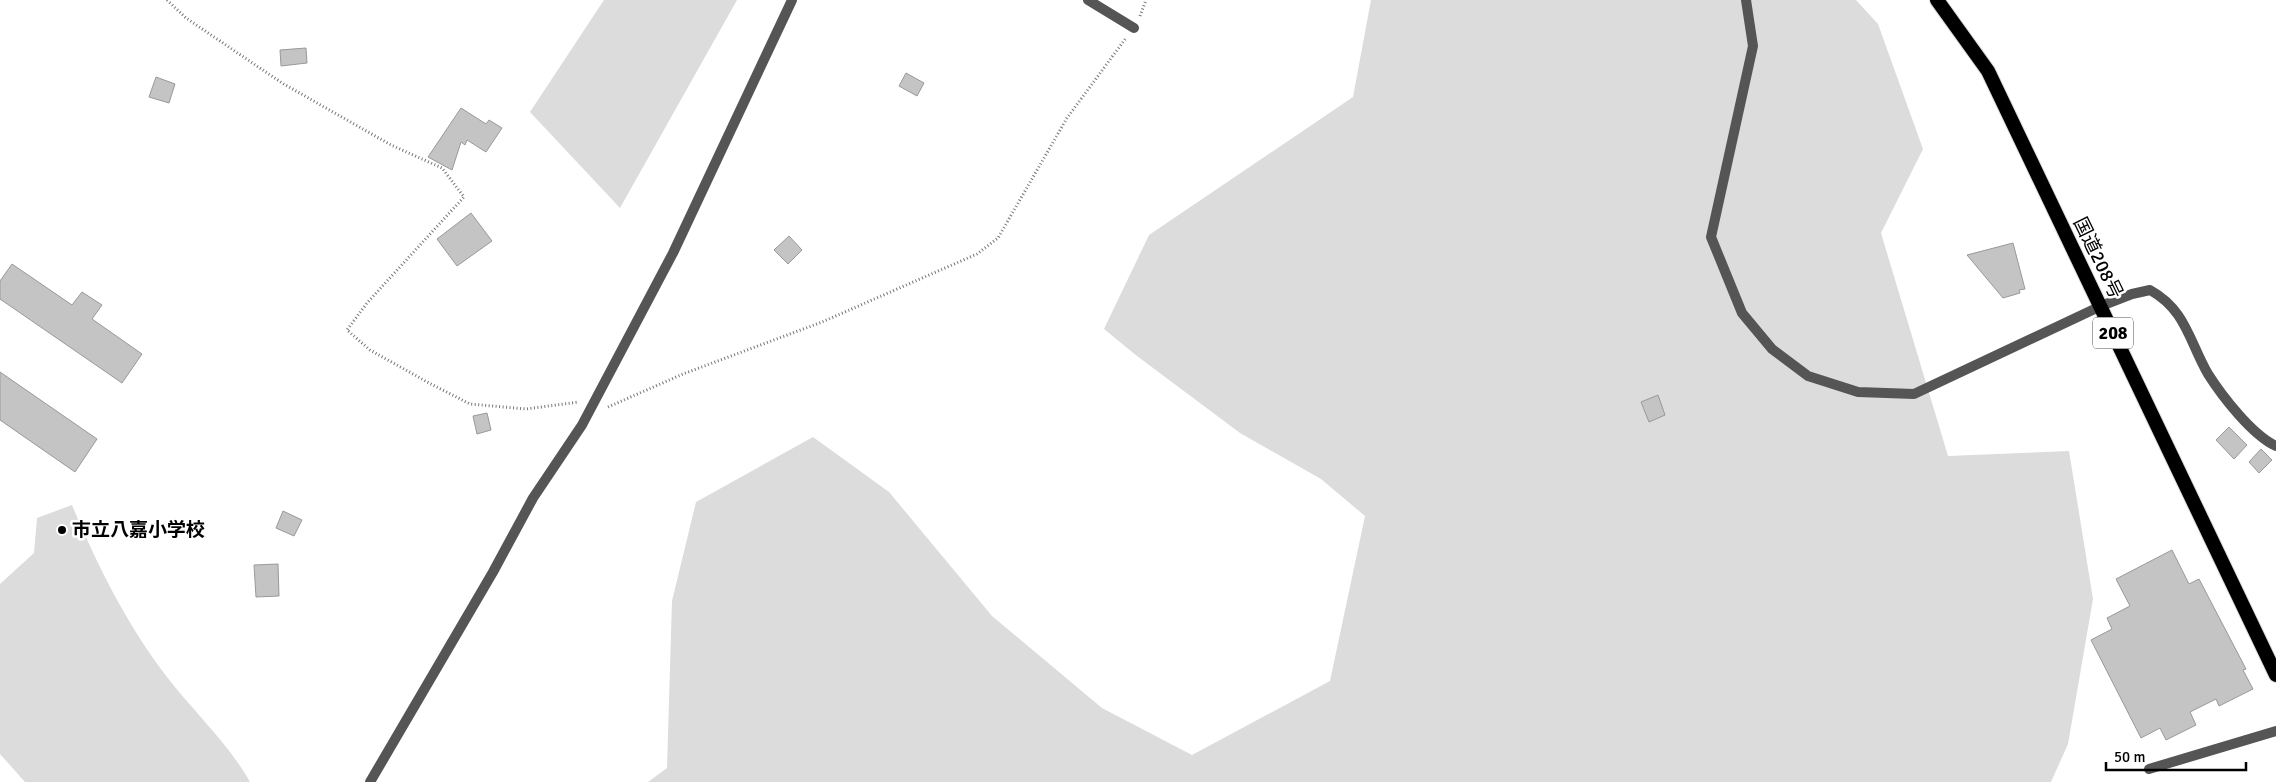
<svg xmlns="http://www.w3.org/2000/svg" width="2276" height="782" viewBox="0 0 2276 782" font-family="Signika,'Noto Sans JP',sans-serif">
  <style>
    .green { fill: #dcdcdc }
    .building { fill: #c4c4c4; stroke: #999 }
    .lines { fill: none; stroke-linecap: round; stroke-linejoin: round }
    .trunk-casing { stroke: #dbdbdb; stroke-width: 16 }
    .path { stroke: #777; stroke-width: 3; stroke-dasharray: 1 2.5; stroke-linecap: butt }
    .minor { stroke: #555; stroke-width: 10 }
    .tertiary { stroke: #555; stroke-width: 10 }
    .trunk { stroke: #000; stroke-width: 14 }
    .poi-dot { fill: #000; stroke: #fff; stroke-width: 2 }
    .labels { text-anchor: middle; dominant-baseline: central; stroke-width: 5; stroke-linejoin: round; paint-order: stroke }
    .shield { fill: #fff; stroke: #4c4c4c; stroke-width: 1 }
    .shield-label { font-size: 18px; font-weight: bold; fill: #000 }
    .street-label { font-size: 19px; fill: #000; stroke: #fff }
    .poi-label { font-size: 19px; font-weight: bold; fill: #000; stroke: #fff; text-anchor: start }
  </style>
  <rect width="100%" height="100%" fill="#fff"/>
  <g class="green">
    <polygon points="604,0 737,0 620,208 530,112"/>
    <polygon points="1371,0 1856,0 1878,24 1923,149 1881,233 1948,456 2069,451 2093,599 2068,744 2051,782 648,782 667,768 672,601 696,502 813,437 889,492 992,616 1102,708 1192,755 1330,681 1365,516 1321,479 1240,433 1137,356 1104,329 1149,235 1353,97"/>
    <path d="M72,505C97,565 127,625 167,677C194,712 228,743 250,782H25L0,754V584L34,553L37,518Z"/>
  </g>
  <g class="building">
    <polygon points="306,48 307,63 281,66 280,50"/>
    <polygon points="906,73 924,83 917,96 899,86"/>
    <polygon points="156,77 175,84 169,103 149,97"/>
    <polygon points="461,108 486,124 489,120 502,128 486,152 467,140 465,145 461,142 452,170 428,157"/>
    <polygon points="471,213 492,241 457,266 437,239"/>
    <polygon points="789,236 802,250 788,264 774,250"/>
    <polygon points="2013,243 2025,289 2019,290 2020,293 2003,298 1967,255"/>
    <polygon points="12,264 72,305 82,292 102,305 92,319 142,354 122,383 0,299 0,281"/>
    <polygon points="0,372 97,439 75,472 0,420"/>
    <polygon points="1658,395 1665,415 1649,422 1641,402"/>
    <polygon points="487,413 491,430 477,434 473,416"/>
    <polygon points="2229,427 2247,445 2234,459 2216,440"/>
    <polygon points="2261,449 2272,460 2259,473 2249,462"/>
    <polygon points="283,511 302,520 294,536 276,528"/>
    <polygon points="2172,550 2189,584 2199,579 2246,669 2243,670 2253,689 2219,706 2216,699 2190,712 2196,725 2166,740 2160,728 2141,738 2091,640 2112,629 2107,618 2130,606 2116,579"/>
    <polygon points="278,564 279,596 256,597 254,565"/>
  </g>
  <g class="lines">
    <g class="trunk-casing">
      <polyline id="trunk" points="1937,0 1988,71 2276,675"/>
    </g>
    <g class="path">
      <polyline points="167,0 186,18 282,83 391,145 442,168 464,197 367,303 347,330 370,350 429,383 470,404 526,409 579,402"/>
      <polyline points="1140,16 1146,0"/>
      <polyline points="608,407 683,374 822,322 977,254 998,238 1067,118 1126,38"/>
    </g>
    <g class="minor">
      <polyline points="1088,0 1134,28"/>
      <path d="M2101,306L2132,294L2150,290C2186,310 2189,341 2208,374C2222,396 2252,435 2276,446"/>
      <polyline points="2149,769 2276,731"/>
    </g>
    <g class="tertiary">
      <polyline points="1746,0 1753,46 1711,237 1742,313 1772,349 1808,376 1858,392 1914,394 2101,306"/>
      <polyline points="370,782 493,572 533,498 582,425 673,253 792,0"/>
    </g>
    <use href="#trunk" class="trunk"/>
  </g>
  <circle class="poi-dot" cx="62" cy="530" r="5"/>
  <g class="labels">
    <rect class="shield" x="2093" y="317.5" width="40" height="31" rx="4"/>
    <g class="shield-label">
      <text x="2113" y="333">208</text>
    </g>
    <g class="street-label">
      <text transform="translate(2098 258) rotate(64)">国道208号</text>
    </g>
    <g class="poi-label">
      <text x="72" y="530">市立八嘉小学校</text>
    </g>
  </g>
  <path d="M2106 762v8h140v-8" fill="none" stroke="#000000" stroke-width="2.5"/>
  <text x="2114" y="762" font-size="15" fill="#000000" stroke="#ffffff" stroke-width="4" paint-order="stroke">50 m</text>
</svg>
